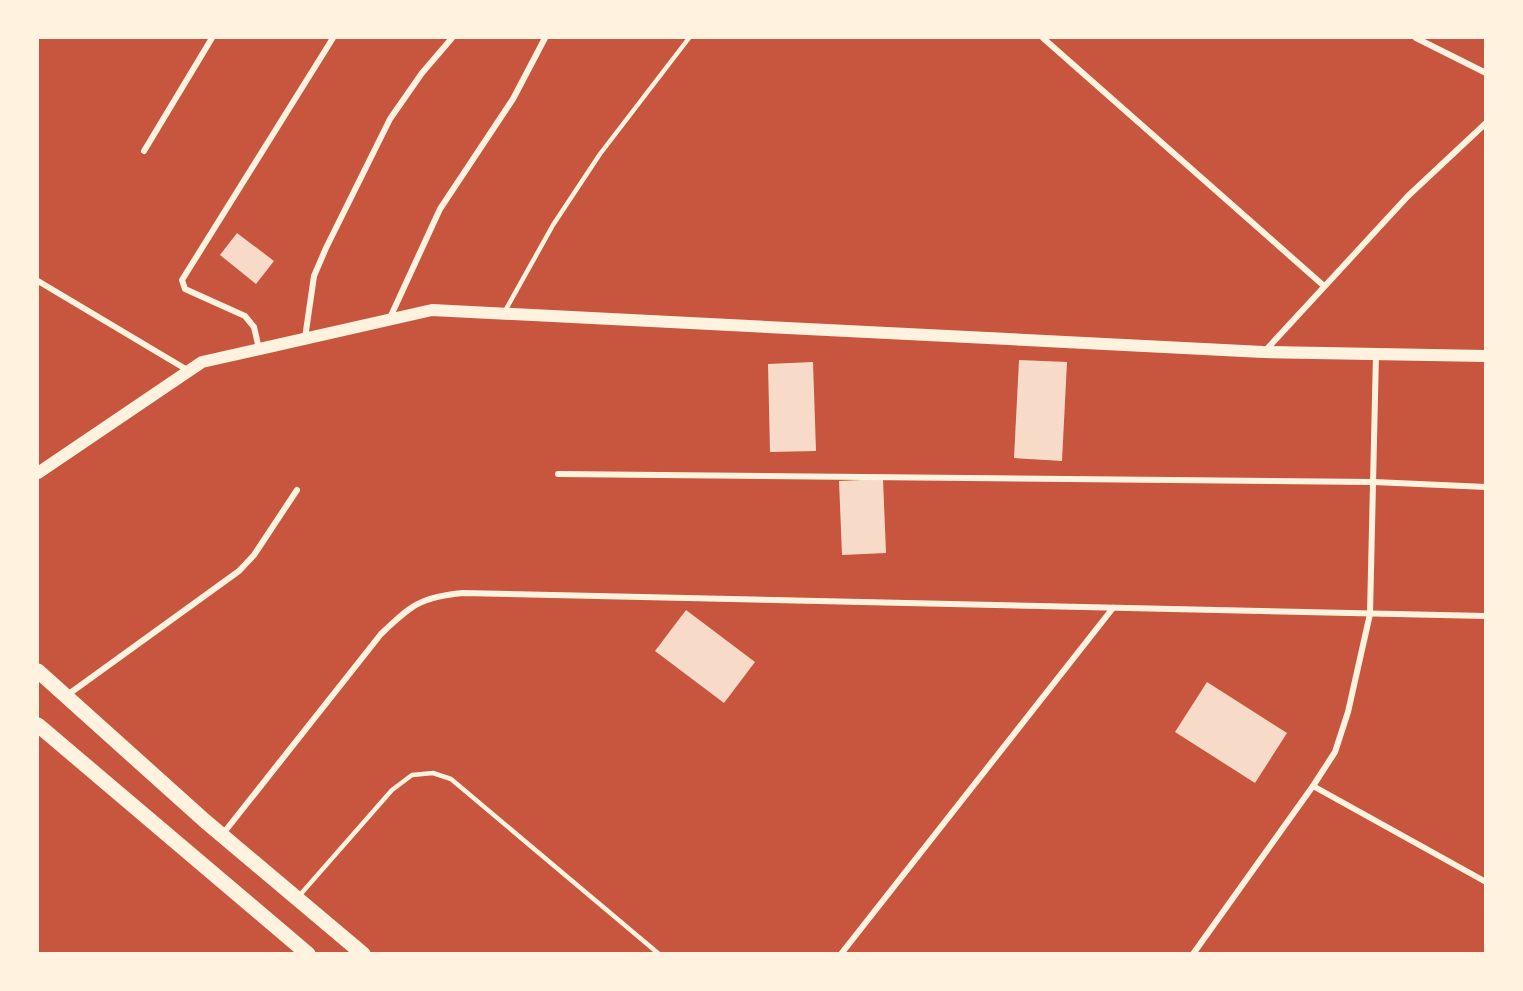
<svg xmlns="http://www.w3.org/2000/svg" width="1523" height="991" viewBox="0 0 1523 991" font-family="'Roboto Serif',serif">
  <style>
    .building { fill: #f7dbc8 }
    .lines { fill: none; stroke-linecap: round; stroke-linejoin: round }
    .service { stroke: #fff3e0; stroke-width: 4.5 }
    .minor { stroke: #fff3e0; stroke-width: 6 }
    .secondary { stroke: #fff3e0; stroke-width: 12 }
    .primary { stroke: #fff3e0; stroke-width: 15 }
  </style>
  <rect width="100%" height="100%" fill="#c8553d"/>
  <g class="building">
    <polygon points="237,233 274,261 256,284 220,255"/>
    <polygon points="1019,360 1067,362 1062,461 1014,458"/>
    <polygon points="813,362 816,451 770,452 768,364"/>
    <polygon points="883,479 886,553 842,555 839,481"/>
    <polygon points="686,610 755,662 724,703 655,651"/>
    <polygon points="1207,682 1287,733 1255,783 1175,732"/>
  </g>
  <g class="lines">
    <g class="service">
      <polyline points="505,311 553,225 600,154 689,38"/>
      <polyline points="299,896 392,790 412,775 433,773 451,779 659,954"/>
    </g>
    <g class="minor">
      <polyline points="1043,38 1324,286"/>
      <polyline points="1416,38 1486,73"/>
      <polyline points="144,151 212,38"/>
      <polyline points="38,281 189,371"/>
      <polyline points="389,320 440,209 513,99 545,38"/>
      <polyline points="305,338 314,276 326,248 390,119 422,73 452,38"/>
      <polyline points="259,349 254,327 245,316 185,289 182,280 333,38"/>
      <polyline points="1264,352 1408,196 1486,123"/>
      <polyline points="558,474 1374,482 1486,487"/>
      <polyline points="66,696 239,571 254,555 297,490"/>
      <polyline points="1313,786 1486,882"/>
      <path d="M222,835L381,634C411,605 421,597 463,593L1486,616"/>
      <polyline points="841,954 1113,608"/>
      <polyline points="1193,954 1313,786 1335,752 1348,712 1370,614 1376,354"/>
    </g>
    <polyline class="secondary" points="38,473 202,362 432,310 1263,352 1486,356"/>
    <g class="primary">
      <polyline points="38,671 205,821 363,954"/>
      <polyline points="38,725 308,954"/>
    </g>
  </g>
  <rect width="1523" height="991" fill="none" stroke="#fff3e0" stroke-width="78"/>
</svg>
